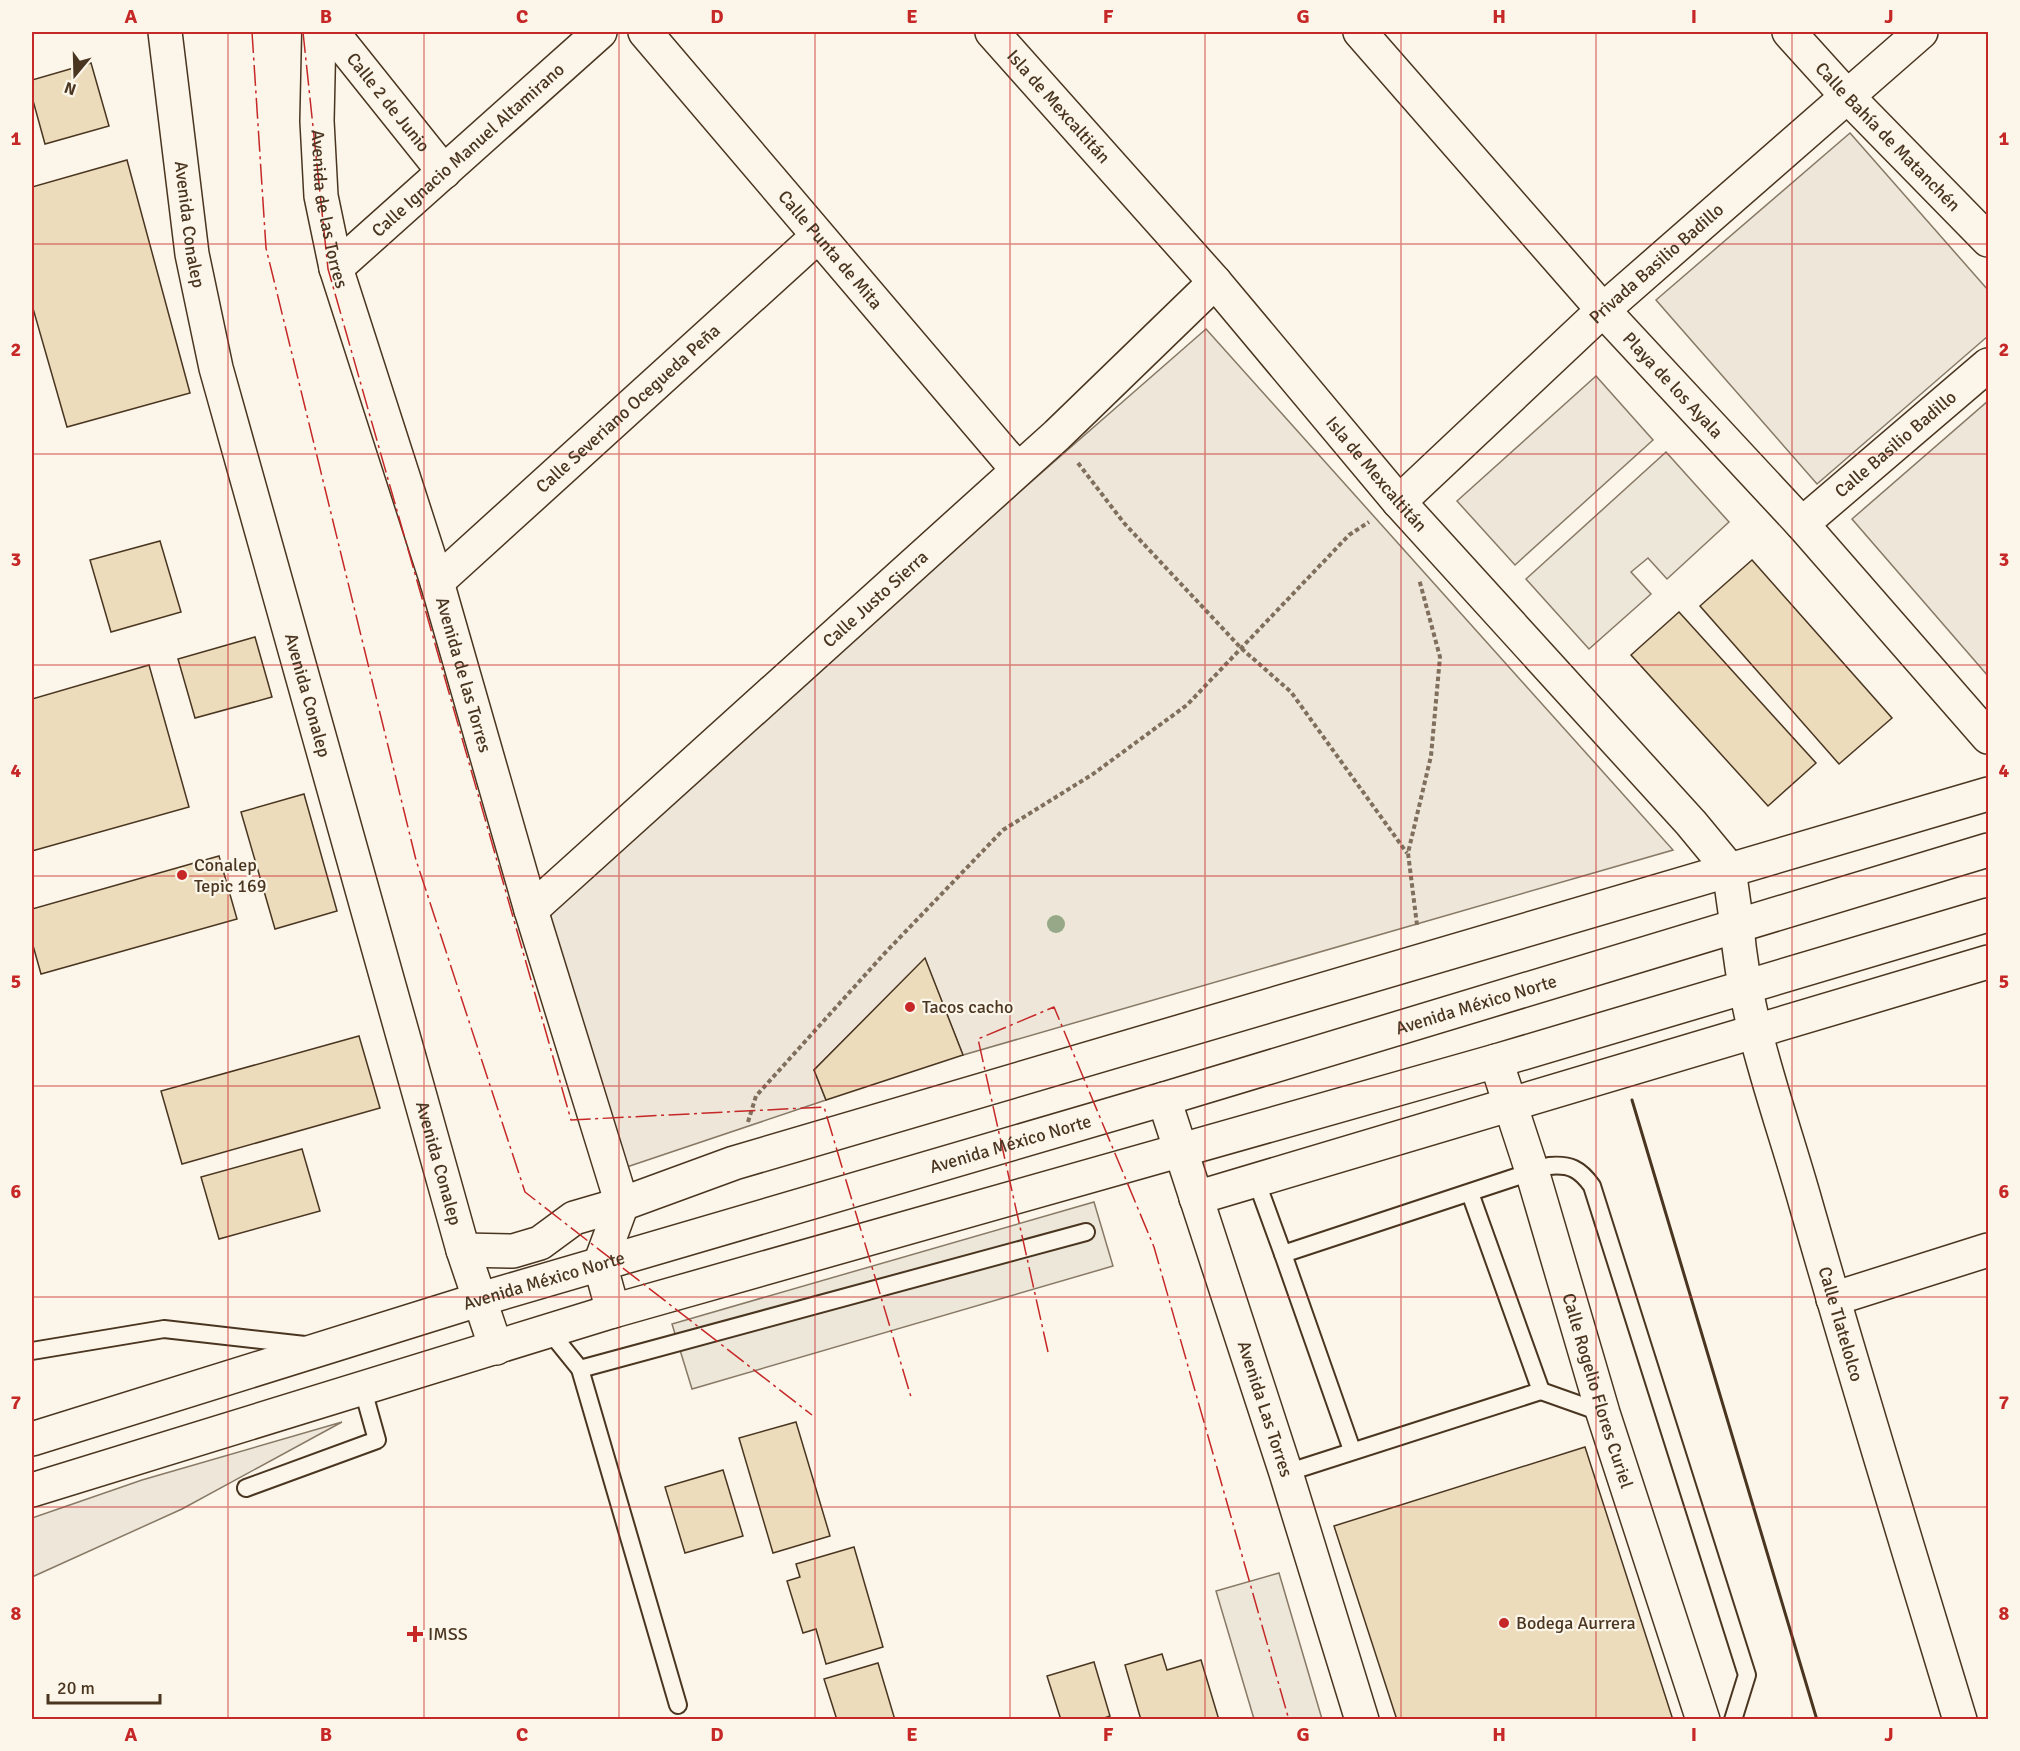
<svg xmlns="http://www.w3.org/2000/svg" width="2020" height="1751" viewBox="0 0 2020 1751" font-family="Signika,sans-serif">
  <style>
    .green { fill: #ede6d9; stroke: #887966; stroke-width: 1.5 }
    .parking { fill: #ede7d9; stroke: #887966; stroke-width: 1.5 }
    .building { fill: #ecdcbc; stroke: #4a3520; stroke-width: 1.5 }
    .lines { fill: none; stroke-linecap: round; stroke-linejoin: round }
    .lane-casing { stroke: #4a3520; stroke-width: 20 }
    .street-casing { stroke: #4a3520; stroke-width: 36 }
    .secondary-casing { stroke: #4a3520; stroke-width: 36 }
    .primary-casing { stroke: #4a3520; stroke-width: 36 }
    .path { stroke: #7f6f5c; stroke-width: 4; stroke-dasharray: 4.5 3; stroke-linecap: butt }
    .lane { stroke: #fbf6e9; stroke-width: 16 }
    .street { stroke: #fbf6e9; stroke-width: 33 }
    .secondary { stroke: #fbf6e9; stroke-width: 33 }
    .primary { stroke: #fbf6e9; stroke-width: 33 }
    .wall { stroke: #4a3520; stroke-width: 3 }
    .power { stroke: #c62828; stroke-width: 1.5; stroke-dasharray: 21 4.5 3 4.5; stroke-linecap: butt }
    .tree { fill: #96a887 }
    .grid { fill: none; stroke: #c62828; stroke-width: 1.5; stroke-opacity: 0.55 }
    .poi-dot { fill: #c62828; stroke: #fbf6e9; stroke-width: 2 }
    .labels { text-anchor: middle; dominant-baseline: central; stroke-width: 4.5; stroke-linejoin: round; paint-order: stroke }
    .street-label { font-size: 18px; fill: #4a3520; stroke: #fbf6e9 }
    .poi-label { font-size: 18px; fill: #4a3520; stroke: #fbf6e9; text-anchor: start }
    .neatline { fill: none; stroke: #c62828; stroke-width: 2 }
    .grid-label { font-size: 20px; text-anchor: middle; font-weight: bold; fill: #c62828 }
  </style>
  <rect width="100%" height="100%" fill="#fbf6e9"/>
  <g class="green">
    <polygon points="1850,133 1988,290 1988,336 1817,484 1656,300"/>
    <polygon points="1206,329 1673,850 963,1055 925,959 814,1070 826,1100 597,1177 525,924"/>
    <polygon points="1596,376 1653,440 1515,565 1457,501"/>
    <polygon points="1988,401 1988,676 1852,519"/>
    <polygon points="342,1422 182,1509 32,1577 32,1518 142,1480"/>
  </g>
  <g class="parking">
    <polygon points="1666,452 1729,522 1667,579 1648,558 1631,572 1651,594 1589,649 1526,579"/>
    <polygon points="1094,1202 1113,1266 692,1389 672,1324"/>
    <polygon points="1279,1573 1322,1719 1254,1719 1216,1591"/>
  </g>
  <g class="building">
    <polygon points="91,63 109,126 45,144 32,97 32,80"/>
    <polygon points="127,160 190,393 67,427 32,305 32,187"/>
    <polygon points="160,541 181,612 111,632 90,560"/>
    <polygon points="1752,560 1892,718 1839,764 1700,606"/>
    <polygon points="1679,612 1816,763 1768,806 1631,655"/>
    <polygon points="255,637 272,697 195,718 178,659"/>
    <polygon points="149,665 189,807 32,851 32,699"/>
    <polygon points="304,794 337,911 275,929 241,812"/>
    <polygon points="219,856 237,919 41,974 32,942 32,909"/>
    <polygon points="925,958 963,1055 826,1100 814,1070"/>
    <polygon points="359,1036 380,1108 182,1164 161,1091"/>
    <polygon points="302,1149 320,1211 219,1239 201,1177"/>
    <polygon points="796,1422 830,1536 773,1553 739,1438"/>
    <polygon points="1585,1447 1673,1720 1397,1720 1334,1526"/>
    <polygon points="723,1470 743,1536 685,1553 665,1487"/>
    <polygon points="854,1547 883,1647 826,1664 816,1629 803,1633 787,1581 800,1577 796,1564"/>
    <polygon points="1162,1654 1167,1670 1201,1660 1219,1720 1141,1720 1125,1665"/>
    <polygon points="1094,1662 1110,1716 1099,1720 1061,1720 1047,1676"/>
    <polygon points="878,1663 895,1720 837,1720 824,1679"/>
  </g>
  <g class="lines">
    <g class="lane-casing">
      <g id="lane">
        <polyline points="1256,1180 1283,1254"/>
        <polyline points="550,1332 580,1369 678,1705"/>
        <polyline points="32,1351 164,1329 305,1345"/>
        <polyline points="580,1369 1086,1232"/>
        <polyline points="1541,1391 1603,1413"/>
        <path d="M1352,1450L1283,1254L1549,1166C1570,1164 1580,1169 1592,1186L1747,1675L1733,1720"/>
        <polyline points="1286,1473 1541,1391 1470,1193"/>
        <polyline points="246,1488 377,1440 363,1390"/>
      </g>
    </g>
    <g class="street-casing">
      <g id="street">
        <path id="s1" d="M319,32L317,121L321,196L336,268L437,582L531,910L622,1204L600,1264L613,1311"/>
        <path id="s2" d="M332,32L444,172"/>
        <path id="s3" d="M645,32L1017,469"/>
        <path id="s4" d="M992,32L1215,282L1399,502L1691,823L1729,869L1737,926"/>
        <path id="s5" d="M1360,32L1603,310L1802,524L1988,737"/>
        <path id="s6" d="M1789,32L1846,95L1988,240"/>
        <path id="s7" d="M336,268L600,32"/>
        <path id="s8" d="M1399,502L1603,310L1921,32"/>
        <path id="s9" d="M1802,524L1988,365"/>
        <path id="s10" d="M437,582L818,236"/>
        <path id="s11" d="M531,910L1057,435L1215,282"/>
        <path id="s12" d="M1496,1061L1532,1171L1603,1413L1703,1720"/>
        <path id="s13" d="M1164,1099L1286,1473L1362,1720"/>
        <polyline points="1196,1198 1988,962"/>
        <polyline points="463,1250 513,1251 540,1243 574,1218 622,1204 734,1163 1988,794"/>
        <polyline points="1833,1299 1988,1250"/>
      </g>
    </g>
    <g class="secondary-casing">
      <g id="secondary">
        <path id="s14" d="M165,32L192,254L216,368L463,1250L496,1348"/>
        <path id="s15" d="M1737,926C1744,1017 1778,1107 1803,1194C1853,1370 1907,1545 1960,1720"/>
      </g>
    </g>
    <g class="primary-casing">
      <g id="primary">
        <path id="s16" d="M32,1439L481,1299L1164,1099L1988,850"/>
        <polyline points="32,1490 613,1311 1496,1061 1988,915"/>
      </g>
    </g>
    <g class="path">
      <polyline points="1078,463 1124,523 1241,648 1291,692 1407,853"/>
      <polyline points="1417,925 1408,853 1431,756 1440,657 1419,579"/>
      <polyline points="748,1122 756,1096 884,954 1003,830 1093,774 1187,705 1349,535 1369,522"/>
    </g>
    <use href="#lane" class="lane"/>
    <use href="#street" class="street"/>
    <use href="#secondary" class="secondary"/>
    <use href="#primary" class="primary"/>
    <polyline class="wall" points="1632,1100 1817,1720"/>
    <g class="power">
      <polyline points="252,32 266,248 416,860 525,1192 812,1415"/>
      <polyline points="303,32 328,269 571,1120 824,1107 911,1397"/>
      <polyline points="1048,1352 978,1039 1054,1007 1154,1247 1289,1720"/>
    </g>
  </g>
  <circle class="tree" cx="1056" cy="924" r="9"/>
  <path class="grid" d="M228,32V1720M424,32V1720M619,32V1720M815,32V1720M1010,32V1720M1205,32V1720M1401,32V1720M1596,32V1720M1792,32V1720M32,244H1988M32,454H1988M32,665H1988M32,876H1988M32,1086H1988M32,1297H1988M32,1507H1988"/>
  <g class="poi-dot">
    <circle cx="182" cy="875" r="6"/>
    <circle cx="910" cy="1007" r="6"/>
    <circle cx="1504" cy="1623" r="6"/>
    <path d="M412 1625h6v6h6v6h-6v6h-6v-6h-6v-6h6z"/>
  </g>
  <g class="labels">
    <g class="street-label">
      <text stroke="none"><textPath href="#s2" startOffset="90">Calle 2 de Junio</textPath></text>
      <text stroke="none"><textPath href="#s4" startOffset="100">Isla de Mexcaltitán</textPath></text>
      <text stroke="none"><textPath href="#s6" startOffset="144">Calle Bahía de Matanchén</textPath></text>
      <text stroke="none"><textPath href="#s7" startOffset="177">Calle Ignacio Manuel Altamirano</textPath></text>
      <text stroke="none"><textPath href="#s1" startOffset="178">Avenida de las Torres</textPath></text>
      <text stroke="none"><textPath href="#s14" startOffset="194">Avenida Conalep</textPath></text>
      <text stroke="none"><textPath href="#s3" startOffset="286">Calle Punta de Mita</textPath></text>
      <text stroke="none"><textPath href="#s8" startOffset="351">Privada Basilio Badillo</textPath></text>
      <text stroke="none"><textPath href="#s5" startOffset="472">Playa de los Ayala</textPath></text>
      <text stroke="none"><textPath href="#s10" startOffset="258">Calle Severiano Ocegueda Peña</textPath></text>
      <text stroke="none"><textPath href="#s9" startOffset="123">Calle Basilio Badillo</textPath></text>
      <text stroke="none"><textPath href="#s4" startOffset="586">Isla de Mexcaltitán</textPath></text>
      <text stroke="none"><textPath href="#s11" startOffset="464">Calle Justo Sierra</textPath></text>
      <text stroke="none"><textPath href="#s1" startOffset="664">Avenida de las Torres</textPath></text>
      <text stroke="none"><textPath href="#s14" startOffset="680">Avenida Conalep</textPath></text>
      <text stroke="none"><textPath href="#s16" startOffset="1508">Avenida México Norte</textPath></text>
      <text stroke="none"><textPath href="#s16" startOffset="1022">Avenida México Norte</textPath></text>
      <text stroke="none"><textPath href="#s14" startOffset="1166">Avenida Conalep</textPath></text>
      <text stroke="none"><textPath href="#s16" startOffset="536">Avenida México Norte</textPath></text>
      <text stroke="none"><textPath href="#s15" startOffset="412">Calle Tlatelolco</textPath></text>
      <text stroke="none"><textPath href="#s12" startOffset="345">Calle Rogelio Flores Curiel</textPath></text>
      <text stroke="none"><textPath href="#s13" startOffset="326">Avenida Las Torres</textPath></text>
    </g>
    <g class="poi-label">
      <text x="194" y="865">Conalep<tspan x="194" dy="21">Tepic 169</tspan></text>
      <text x="922" y="1007">Tacos cacho</text>
      <text x="1516" y="1623">Bodega Aurrera</text>
      <text x="428" y="1634">IMSS</text>
    </g>
  </g>
  <rect width="2020" height="1751" fill="none" stroke="#fbf6e9" stroke-width="66"/>
  <g transform="translate(75 75) rotate(199)" stroke="#fbf6e9" stroke-width="4.5" paint-order="stroke">
  <path d="M0-4.5L10 22L0 15L-10 22Z" fill="#4a3520"/>
  <text y="-9" font-size="16" font-weight="bold" text-anchor="middle" fill="#4a3520">N</text>
  </g>
  <path d="M48 1694v9h112v-9" fill="none" stroke="#4a3520" stroke-width="3"/>
  <text x="57" y="1694" font-size="18" fill="#4a3520" stroke="#fbf6e9" stroke-width="4.5" paint-order="stroke">20 m</text>
  <rect x="33" y="33" width="1954" height="1685" class="neatline"/>
  <g class="grid-label">
    <text x="131" y="23">A</text>
    <text x="326" y="23">B</text>
    <text x="522" y="23">C</text>
    <text x="717" y="23">D</text>
    <text x="912" y="23">E</text>
    <text x="1108" y="23">F</text>
    <text x="1303" y="23">G</text>
    <text x="1499" y="23">H</text>
    <text x="1694" y="23">I</text>
    <text x="1889" y="23">J</text>
    <text x="16" y="145">1</text>
    <text x="2004" y="145">1</text>
    <text x="16" y="356">2</text>
    <text x="2004" y="356">2</text>
    <text x="16" y="566">3</text>
    <text x="2004" y="566">3</text>
    <text x="16" y="777">4</text>
    <text x="2004" y="777">4</text>
    <text x="16" y="988">5</text>
    <text x="2004" y="988">5</text>
    <text x="16" y="1198">6</text>
    <text x="2004" y="1198">6</text>
    <text x="16" y="1409">7</text>
    <text x="2004" y="1409">7</text>
    <text x="16" y="1620">8</text>
    <text x="2004" y="1620">8</text>
    <text x="131" y="1741">A</text>
    <text x="326" y="1741">B</text>
    <text x="522" y="1741">C</text>
    <text x="717" y="1741">D</text>
    <text x="912" y="1741">E</text>
    <text x="1108" y="1741">F</text>
    <text x="1303" y="1741">G</text>
    <text x="1499" y="1741">H</text>
    <text x="1694" y="1741">I</text>
    <text x="1889" y="1741">J</text>
  </g>
</svg>
